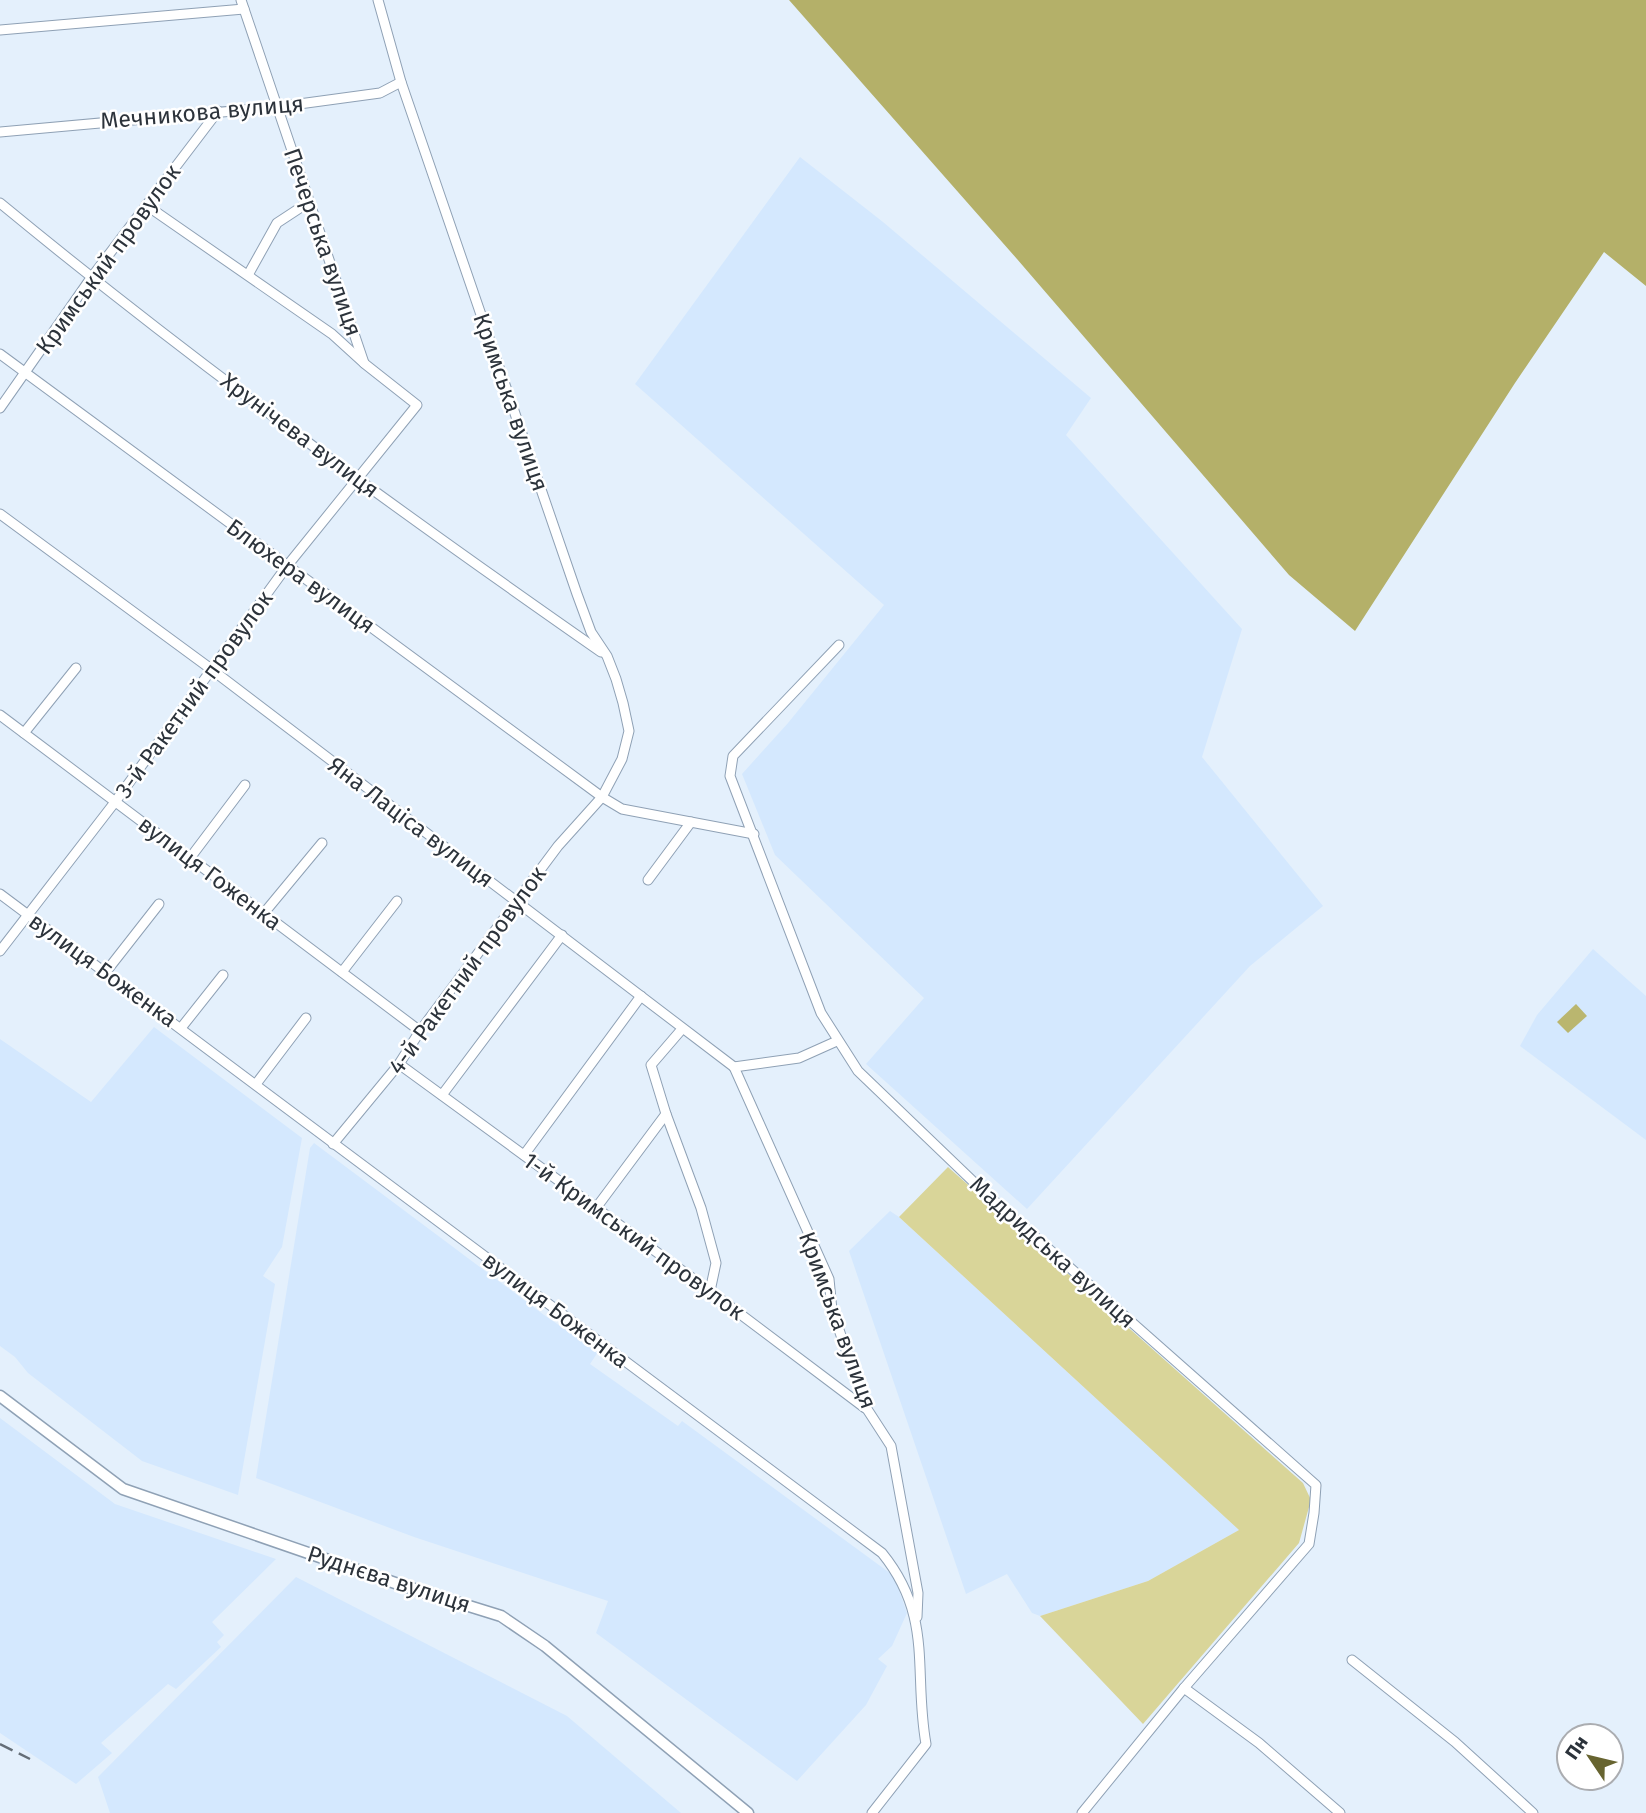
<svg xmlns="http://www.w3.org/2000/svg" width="1646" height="1813" viewBox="0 0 1646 1813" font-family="'Fira Sans',sans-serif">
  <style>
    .built { fill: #d4e8fe }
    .green { fill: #d9d599 }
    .forest { fill: #b4b069 }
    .water { fill: #bab66f }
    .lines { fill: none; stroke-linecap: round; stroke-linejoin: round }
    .minor-casing { stroke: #8fa1b5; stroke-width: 11 }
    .tertiary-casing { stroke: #8fa1b5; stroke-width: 13 }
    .minor { stroke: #fff; stroke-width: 9 }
    .tertiary { stroke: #fff; stroke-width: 10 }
    .rail { stroke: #656e77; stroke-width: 2.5; stroke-dasharray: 14 7; stroke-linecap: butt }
    .labels { text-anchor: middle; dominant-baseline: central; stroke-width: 5; stroke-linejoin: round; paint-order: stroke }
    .street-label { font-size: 23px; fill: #2c333b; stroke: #fff }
  </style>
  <rect width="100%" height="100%" fill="#e4f0fc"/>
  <g class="built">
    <polygon points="800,157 883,222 1091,398 1066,435 1242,629 1202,757 1323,906 1250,966 1027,1209 866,1064 924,998 775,855 742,774 788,723 884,605 635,384"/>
    <polygon points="1593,949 1646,996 1646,1140 1520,1046 1537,1015"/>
    <polygon points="154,1027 302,1138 282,1247 263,1276 275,1284 238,1495 142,1461 28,1373 15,1357 0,1346 0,1039 91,1102"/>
    <polygon points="314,1143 544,1315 598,1352 590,1364 678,1426 682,1421 894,1576 907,1613 892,1646 878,1659 887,1666 866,1705 797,1781 596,1633 608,1601 414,1537 256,1478 310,1148"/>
    <polygon points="890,1211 899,1217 1239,1530 1148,1581 1040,1616 1032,1613 1007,1574 966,1594 849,1251"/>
    <polygon points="0,1418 115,1504 276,1559 212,1622 224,1635 217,1642 221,1647 176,1689 168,1684 101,1743 112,1753 76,1784 0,1733"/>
    <polygon points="296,1577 567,1716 681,1813 110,1813 98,1777"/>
  </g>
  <polygon class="green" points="948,1167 1303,1483 1311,1500 1299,1543 1143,1724 1040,1616 1148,1581 1239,1530 899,1217"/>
  <polygon class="forest" points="789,0 1646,0 1646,286 1604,252 1515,383 1355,631 1289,575 1017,259"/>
  <polygon class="water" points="1576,1004 1587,1016 1568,1033 1557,1022"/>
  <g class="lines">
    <g class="minor-casing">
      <g id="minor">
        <polyline points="241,0 364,363"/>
        <polyline points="0,30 244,9"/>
        <polyline points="0,132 277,107 380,93 401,82"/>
        <path d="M0,203C193,362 396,509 601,652"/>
        <polyline points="248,275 277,223 309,202"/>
        <polyline points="0,354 602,797 622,809 754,834"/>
        <polyline points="0,408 91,278 218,111"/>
        <polyline points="0,514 211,669 734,1067 799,1058 837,1041"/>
        <polyline points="839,645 733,756 730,776 821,1013 858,1071 982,1190 1316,1485 1314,1513 1309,1544 1184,1688 1082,1813"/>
        <polyline points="0,715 420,1031"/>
        <polyline points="24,733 76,668"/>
        <polyline points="190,858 245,785"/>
        <polyline points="648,880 691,822"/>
        <path d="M0,894L882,1553C934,1617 913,1671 926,1744L872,1813"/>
        <polyline points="264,913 322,843"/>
        <polyline points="0,951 115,802 287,566 417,405 365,364 332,334 146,205"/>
        <polyline points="342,972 397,901"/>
        <polyline points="105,973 159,904"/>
        <polyline points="181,1028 223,975"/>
        <polyline points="682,1029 651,1065 666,1114 701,1208 716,1263 710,1291"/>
        <polyline points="399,1064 699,1283 865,1408"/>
        <polyline points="734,1067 829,1279 832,1310 867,1409 891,1446 918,1593 917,1617"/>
        <polyline points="256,1084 306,1018"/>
        <polyline points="442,1095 562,935"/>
        <polyline points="333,1144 399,1064 420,1031 558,846 602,797 622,759 629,731 623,703 616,679 607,656 591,632 577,594 401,82 378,0"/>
        <polyline points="524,1155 641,996"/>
        <polyline points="596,1208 666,1114"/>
        <polyline points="1352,1660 1455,1742 1533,1813"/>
        <polyline points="1184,1688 1259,1743 1340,1813"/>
      </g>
    </g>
    <g class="tertiary-casing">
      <polyline id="tertiary" points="0,1396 123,1489 398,1584 501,1616 545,1646 748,1813"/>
    </g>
    <use href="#minor" class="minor"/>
    <use href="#tertiary" class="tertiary"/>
    <polyline class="rail" points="0,1744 30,1759"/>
  </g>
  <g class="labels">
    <g class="street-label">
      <text transform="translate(202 112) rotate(-5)">Мечникова вулиця</text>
      <text transform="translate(323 242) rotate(71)">Печерська вулиця</text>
      <text transform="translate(108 259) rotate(-54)">Кримський провулок</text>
      <text transform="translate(511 402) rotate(71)">Кримська вулиця</text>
      <text transform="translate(300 435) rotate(37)">Хрунічева вулиця</text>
      <text transform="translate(301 576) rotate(36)">Блюхера вулиця</text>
      <text transform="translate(194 694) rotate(-54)">3-й Ракетний провулок</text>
      <text transform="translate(411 822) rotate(37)">Яна Лаціса вулиця</text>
      <text transform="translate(210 873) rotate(37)">вулиця Гоженка</text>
      <text transform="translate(103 970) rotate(36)">вулиця Боженка</text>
      <text transform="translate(467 970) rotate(-54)">4-й Ракетний провулок</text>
      <text transform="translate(634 1236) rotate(36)">1-й Кримський провулок</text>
      <text transform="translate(1053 1252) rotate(42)">Мадридська вулиця</text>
      <text transform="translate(556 1310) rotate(37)">вулиця Боженка</text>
      <text transform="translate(838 1320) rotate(70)">Кримська вулиця</text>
      <text transform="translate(389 1579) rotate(18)">Руднєва вулиця</text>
    </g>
  </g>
  <g transform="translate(1590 1757) rotate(305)"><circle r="33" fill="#ffffff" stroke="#abadb1" stroke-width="2"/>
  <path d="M0-5L12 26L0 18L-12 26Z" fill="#676430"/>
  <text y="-10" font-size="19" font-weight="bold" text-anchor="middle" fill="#2c333b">Пн</text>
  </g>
</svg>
